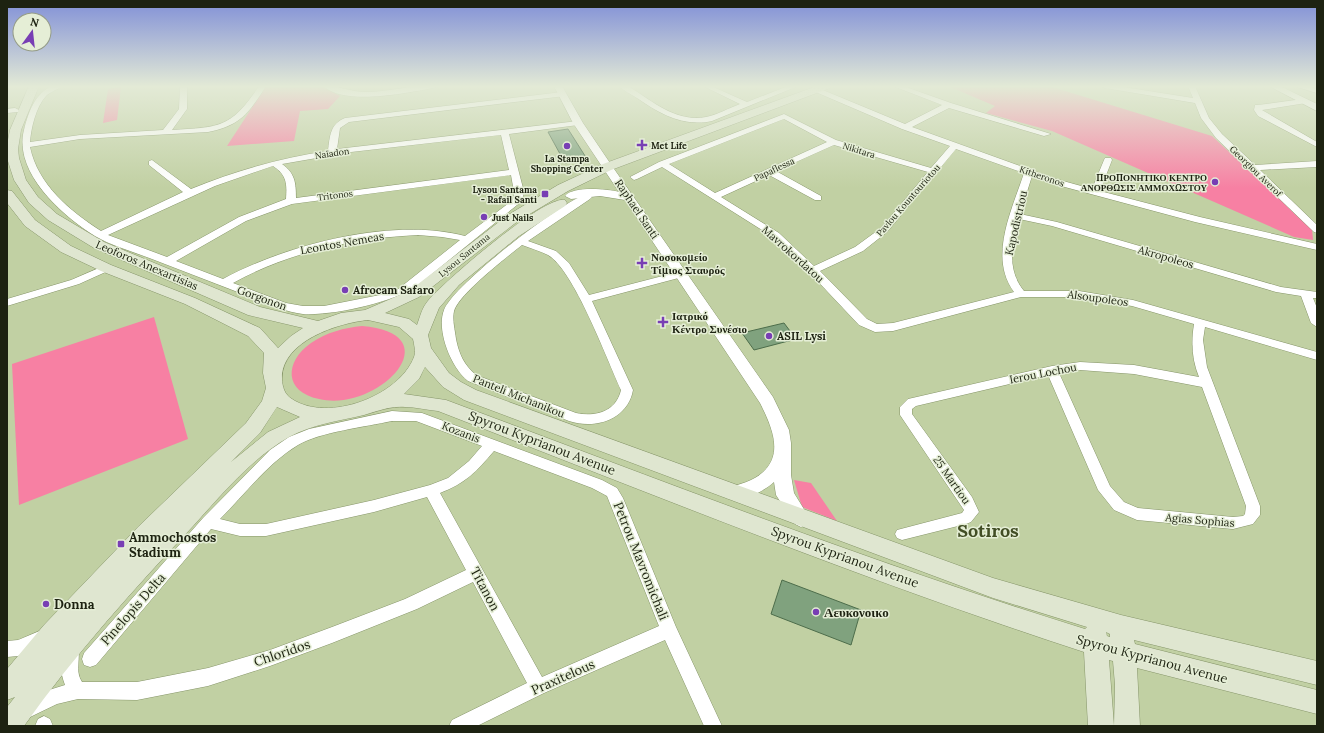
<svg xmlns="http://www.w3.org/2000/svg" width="1324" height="733" viewBox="0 0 1324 733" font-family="Lora,serif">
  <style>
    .green { fill: #f780a3 }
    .building { fill: #80a27e; stroke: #4d6d4b }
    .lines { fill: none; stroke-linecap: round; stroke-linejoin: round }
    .minor-casing { stroke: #869569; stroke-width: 1 }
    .tertiary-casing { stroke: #869569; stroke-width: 1 }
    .secondary-casing { stroke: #869569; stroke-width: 1 }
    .minor { fill: #fff; fill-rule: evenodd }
    .tertiary { fill: #fff; fill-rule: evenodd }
    .secondary { fill: #dfe6d0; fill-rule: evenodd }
    .poi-dot { fill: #783eb4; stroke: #e5eed6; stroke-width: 1.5 }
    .labels { text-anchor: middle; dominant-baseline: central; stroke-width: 3; stroke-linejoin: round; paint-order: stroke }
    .far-poi-label { font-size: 9px; font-weight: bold; fill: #1d2211; stroke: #e5eed6; text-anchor: start }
    .far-street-label { font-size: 9px; fill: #1d2211; stroke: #e5eed6 }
    .street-label { font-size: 11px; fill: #1d2211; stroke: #e5eed6 }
    .poi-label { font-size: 11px; font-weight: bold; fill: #1d2211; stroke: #e5eed6; text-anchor: start }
    .near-street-label { font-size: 13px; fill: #1d2211; stroke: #e5eed6 }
    .near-poi-label { font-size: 13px; font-weight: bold; fill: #1d2211; stroke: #e5eed6; text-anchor: start }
    .near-district-label { font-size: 18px; font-weight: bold; fill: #424e25; stroke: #e5eed6 }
  </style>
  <rect width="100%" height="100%" fill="#c1d0a3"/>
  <g class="green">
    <polygon points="266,86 321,86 340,96 328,109 300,111 294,141 227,146"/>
    <polygon points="948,86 1049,86 1212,136 1312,229 1313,240 1294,237 1052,131 986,113 995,106"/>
    <polygon points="121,87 117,120 103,123 108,89"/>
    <polygon points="154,317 188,439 19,505 12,364"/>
    <path d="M362,326C454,334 378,413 319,399C284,392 284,362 311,343C327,332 344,328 362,326Z"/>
    <polygon points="794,480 811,483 837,521 802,507"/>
  </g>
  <g class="building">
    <polygon points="568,129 587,159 565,163 548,132"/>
    <polygon points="784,323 796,339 754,350 742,333"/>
    <polygon points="782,580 861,610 851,645 771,614"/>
  </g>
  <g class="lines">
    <g class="minor-casing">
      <g id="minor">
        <path d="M52,86H62C57,90 50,92 46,96C36,107 31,128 30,142L80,135L163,130L179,109L180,86H187V109L172,130C220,127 231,128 259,86H266C249,113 240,126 208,132L80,139L30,147C38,185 70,211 101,231L183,192L149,165V161L152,160L191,189C235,171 280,158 328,151C330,136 330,124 345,118L562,92H565V96L349,122L340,128L337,149L578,121L582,123L578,125L509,134L524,192L522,201L417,286C394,302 332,316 303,314C295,313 287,311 279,308C237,292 194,275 152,259C134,252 112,246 95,236C62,216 13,172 24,130C28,113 35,93 52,86ZM501,135L509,170L296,198C296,183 295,173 282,164L351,152ZM273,166C287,175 287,184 286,199L239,217L167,257L108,235L215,186ZM511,175L514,192L513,200L465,236C393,217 288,244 223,279L176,261L246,221L292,204ZM418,235L442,237L460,240L397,290L385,294L324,306H303L286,303L233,283C289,252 354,238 418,235Z"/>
        <path d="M323,86C337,85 351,92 366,92C390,92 413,84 437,86L433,88C406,93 345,106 323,86Z"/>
        <path d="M619,86H628C651,100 676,123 706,117C717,115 729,108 740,104L703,86H711L747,102L788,86H798L712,121C683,127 660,114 637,98C631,94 624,91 619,86Z"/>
        <path d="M893,86H903L951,103L1051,134L1044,136L949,108L912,127L1056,179L1092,189L1104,160L1105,158H1111L1112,160L1100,191L1200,217L1317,244V250L1195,222L1050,183L1032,176L1020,214L1057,222L1281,287L1317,292V298H1313L1317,308V327L1311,323L1301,296L1276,292L1052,226L1019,219C1012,244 1006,269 1024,291H1079L1133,300L1317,352V360L1205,327L1203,340L1207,367L1260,506V515L1253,524L1233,529L1137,520L1114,510L1098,490L1048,375L916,406L912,409V414L972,497L979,512L971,522L966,524L902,540L897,538L895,534L897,530L962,513L964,510L900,415V407L908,399L1052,366L1080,362L1134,365L1199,377C1192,360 1191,343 1194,324L1132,306L1079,297H1021L893,331L875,332L859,325L809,272L773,237L662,167L637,179L634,180L630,177L659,162L784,114L836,140L931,168L950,146L902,129L811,90L818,88L905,124L942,105ZM784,119L827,142L715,193L669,164ZM834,145L928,172L881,228L855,247L814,266L779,233L721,197L769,175L815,200H821V196L776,171ZM956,149L1024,173C1012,210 988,257 1014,292L893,323L877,324L867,319L820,271L863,251L887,232ZM1080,370L1134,374L1202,387L1246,506L1245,514L1243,516L1233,517L1138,508L1124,502L1110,486L1059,373Z"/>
        <polygon points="1101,86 1117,86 1193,98 1188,86 1195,86 1209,118 1222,134 1255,165 1317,161 1317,167 1260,170 1317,225 1317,233 1314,232 1216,138 1201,118 1195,103 1105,88"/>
        <polygon points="1294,86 1306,86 1317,89 1317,93"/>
        <polygon points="1303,99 1307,101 1306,103 1262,110 1317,142 1317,147 1258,116 1254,110 1255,105 1258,105"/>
        <polygon points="15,108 19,110 18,112 7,113 7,109"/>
        <path d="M587,194L592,197L590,199L528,241L556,251L569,263L589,295L682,271L687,274L686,276L592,301L633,390C628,419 596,430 569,421L468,381C451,368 436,330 444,310C453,285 562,201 587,194ZM522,245C530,248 540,251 548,255C574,270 607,360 621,390C616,412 595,417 576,413L476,375C464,365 459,354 456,339C455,330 452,320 454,311C459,294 507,257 522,245Z"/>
        <polygon points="106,265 111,268 110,270 79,284 7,306 7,299 71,280"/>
        <path d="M392,411L422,413L602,480L617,488L623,498L676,627L722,726H704L665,640L544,693L477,726H449L452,720L527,683L473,582L417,609L332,643L270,666L208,686L137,700L78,699L57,704L28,718L22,715L19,709L22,703L49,690L65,685C60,672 59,659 65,646L71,644L77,646C82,658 74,670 82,682H137L208,668L270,650L332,627L405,599L466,570L427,497L374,512L266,536H240L211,529L96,665L90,667L84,665L82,659L84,653L203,518L270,450L289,437L309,429ZM392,421H416L482,446L469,461L448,478L430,485L374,500L266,524H240L220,519C245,494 268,463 298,445C320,432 365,427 392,421ZM494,451L592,488L607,496L659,626L542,677L440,493C466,483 476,472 494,451Z"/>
        <polygon points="42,630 48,632 50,638 48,644 18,656 7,657 7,641 18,640"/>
        <polygon points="44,716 50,719 53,726 35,726 38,719"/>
      </g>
    </g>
    <g class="tertiary-casing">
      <g id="tertiary">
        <path d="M554,86H562L583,123L612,166L773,397L789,430L791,443V475L794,493L810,519L807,524L801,527L795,524L776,495L774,482C763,492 741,503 727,498L724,493L727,488C735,485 743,484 751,480C787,462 774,431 760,403L625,200L600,196L571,199L565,196C573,186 607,189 619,192L573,123Z"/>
        <polygon points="1269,86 1280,86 1317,104 1317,111"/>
      </g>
    </g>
    <g class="secondary-casing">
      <path id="secondary" d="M29,86H39L21,130L18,149L19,158L26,180L38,197L57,214L104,242L260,307L318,321L341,313L365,310L409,291L508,215L558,185L603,164L817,86H831L830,88L611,170L568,191L518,221L419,297L385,313L409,319L417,325C420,317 422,308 427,302C442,283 544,195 565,200L567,203L565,206L519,236L459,285L439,308L428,335L431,348L449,373L461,382L476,390L993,578L1121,615L1317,661V685L1134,640L1135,644L1317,690V714L1137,668L1140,726H1114L1115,685L1113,661L1109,660L1114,726H1088L1084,652C866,581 652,494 438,411C427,410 416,407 405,407C390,406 378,411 364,415C338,421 313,424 289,437C252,458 222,494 194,525C134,589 75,654 24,726H7V707L15,697L7,700V669L44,625L138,527L246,423L262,401L266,388L263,373L264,353L248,336L185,304L101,271L61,252L25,226L7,203V190L12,191L35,220L71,246L111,265L195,298L260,328L278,348L291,336L303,328L248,315L94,248L48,220L29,203L14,180L7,158V145L10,130ZM368,320L399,327L413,339C414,344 416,352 414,357C399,396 328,423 292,399C285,395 282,387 282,378C282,341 338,323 368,320ZM425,367L443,387L464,400L993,598L1087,627L1085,629C869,562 658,479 446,400L404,394L419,379ZM277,407L300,417L268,432L231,462L260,433ZM1106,632L1110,634V637L1107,636Z"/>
    </g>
    <use href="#minor" class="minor"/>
    <use href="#tertiary" class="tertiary"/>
    <use href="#secondary" class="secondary"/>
  </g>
  <linearGradient id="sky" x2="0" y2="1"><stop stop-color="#8190d7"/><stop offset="0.46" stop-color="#e3ead6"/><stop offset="1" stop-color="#e3ead6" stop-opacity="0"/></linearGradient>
  <rect width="1324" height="188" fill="url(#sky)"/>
  <g class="poi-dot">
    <path d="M640 139h4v4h4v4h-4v4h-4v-4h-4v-4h4z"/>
    <circle cx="567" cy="146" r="4"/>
    <circle cx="1215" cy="182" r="4"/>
    <rect x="541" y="190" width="8" height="8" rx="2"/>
    <circle cx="484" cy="217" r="4"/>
    <path d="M640 257h4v4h4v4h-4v4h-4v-4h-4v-4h4z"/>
    <circle cx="345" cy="290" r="4"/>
    <path d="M661 316h4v4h4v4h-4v4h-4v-4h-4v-4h4z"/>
    <circle cx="769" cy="336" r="4"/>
    <rect x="117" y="540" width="8" height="8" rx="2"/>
    <circle cx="46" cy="604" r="4"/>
    <circle cx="816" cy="612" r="4"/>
  </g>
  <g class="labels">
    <g class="far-poi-label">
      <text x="651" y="145">Met Life</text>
      <text x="567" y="158" text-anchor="middle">La Stampa<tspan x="567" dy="10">Shopping Center</tspan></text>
      <text x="1207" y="177" text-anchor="end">ΠΡΟΠΟΝΗΤΙΚΟ ΚΕΝΤΡΟ<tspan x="1207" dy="10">ΑΝΟΡΘΩΣΙΣ ΑΜΜΟΧΩΣΤΟΥ</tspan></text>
      <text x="537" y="189" text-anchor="end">Lysou Santama<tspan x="537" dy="10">- Rafail Santi</tspan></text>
      <text x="492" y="217">Just Nails</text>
    </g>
    <g class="far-street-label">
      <text transform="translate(859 150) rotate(18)">Nikitara</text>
      <text transform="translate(332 153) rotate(-8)">Naïadon</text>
      <text transform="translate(774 169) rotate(-25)">Papaflessa</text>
      <text transform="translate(1256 171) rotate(44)">Georgiou Averof</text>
      <text transform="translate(1042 176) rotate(19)">Kitheronos</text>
      <text transform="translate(335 195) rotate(-7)">Tritonos</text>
      <text transform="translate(908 200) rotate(-49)">Pavlou Kountouriotou</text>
      <text transform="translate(464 255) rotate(-39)">Lysou Santama</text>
    </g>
    <g class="street-label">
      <text transform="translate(637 209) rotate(56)">Raphael Santi</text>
      <text transform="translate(1016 223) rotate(-77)">Kapodistriou</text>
      <text transform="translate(342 243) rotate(-10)">Leontos Nemeas</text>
      <text transform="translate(793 254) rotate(42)">Mavrokordatou</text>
      <text transform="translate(1166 257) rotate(16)">Akropoleos</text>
      <text transform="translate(147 265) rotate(23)">Leoforos Anexartisias</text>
      <text transform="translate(262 298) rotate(20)">Gorgonon</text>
      <text transform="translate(1098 298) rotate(8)">Alsoupoleos</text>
      <text transform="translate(1043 373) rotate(-11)">Ierou Lochou</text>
      <text transform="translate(519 396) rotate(22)">Panteli Michanikou</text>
      <text transform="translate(461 432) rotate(21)">Kozanis</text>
      <text transform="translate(952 480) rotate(55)">25 Martiou</text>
      <text transform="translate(1200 520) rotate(5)">Agias Sophias</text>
    </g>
    <g class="poi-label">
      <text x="651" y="257">Νοσοκομείο<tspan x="651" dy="13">Τίμιος Σταυρός</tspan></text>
      <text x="353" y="290">Afrocam Safaro</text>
      <text x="672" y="316">Ιατρικό<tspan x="672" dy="13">Κέντρο Συνέσιο</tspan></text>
      <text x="777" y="336">ASIL Lysi</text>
    </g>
    <g class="near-street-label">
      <text transform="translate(542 443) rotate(21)">Spyrou Kyprianou Avenue</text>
      <text transform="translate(845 557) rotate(20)">Spyrou Kyprianou Avenue</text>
      <text transform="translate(641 561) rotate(68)">Petrou Mavromichali</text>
      <text transform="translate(485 589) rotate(62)">Titanon</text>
      <text transform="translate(133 609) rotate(-49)">Pinelopis Delta</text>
      <text transform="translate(282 653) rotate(-19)">Chloridos</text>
      <text transform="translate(1152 659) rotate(15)">Spyrou Kyprianou Avenue</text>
      <text transform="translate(563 677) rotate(-24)">Praxitelous</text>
    </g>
    <g class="near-poi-label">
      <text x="129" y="537">Ammochostos<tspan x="129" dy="15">Stadium</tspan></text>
      <text x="54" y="604">Donna</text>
      <text x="824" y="612">Αευκονοικο</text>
    </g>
    <g class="near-district-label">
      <text x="988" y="530">Sotiros</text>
    </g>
  </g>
  <rect width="1324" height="733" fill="none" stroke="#1d2211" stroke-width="16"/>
  <g transform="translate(32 32) rotate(15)"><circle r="19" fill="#e5eed6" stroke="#959c87"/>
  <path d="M0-3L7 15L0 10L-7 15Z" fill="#783eb4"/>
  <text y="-6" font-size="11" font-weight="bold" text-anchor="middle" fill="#1d2211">N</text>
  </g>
</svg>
